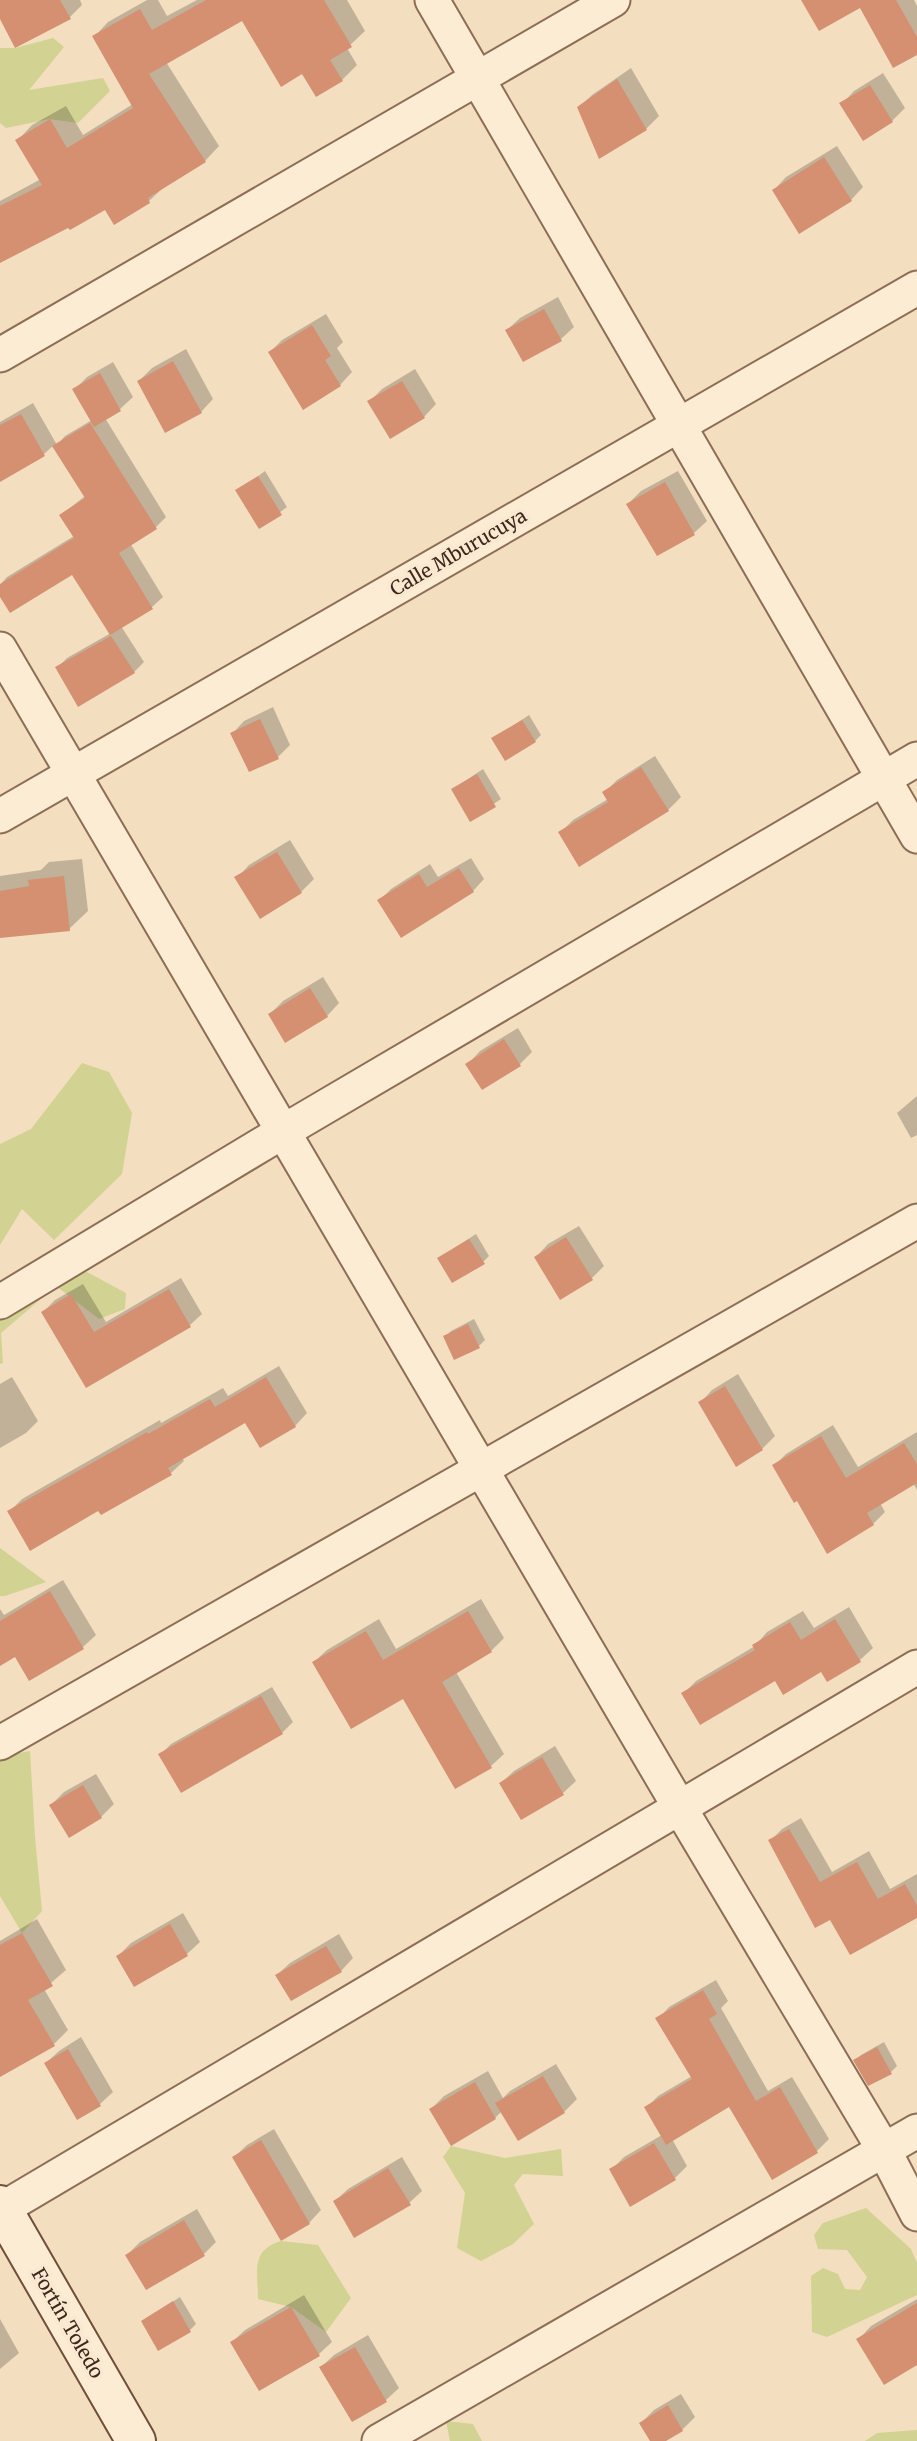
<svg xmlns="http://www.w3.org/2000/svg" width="917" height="2441" viewBox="0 0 917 2441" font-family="Merriweather,serif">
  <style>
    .green { fill: #d2d292 }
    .shadow { fill: #0003 }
    .building { fill: #d58f71 }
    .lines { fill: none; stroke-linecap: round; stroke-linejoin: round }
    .street-casing { stroke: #8e6d56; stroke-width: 37 }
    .secondary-casing { stroke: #704e39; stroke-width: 42 }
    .street { stroke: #fcecd4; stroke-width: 33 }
    .secondary { stroke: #fcecd4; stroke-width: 38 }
    .labels { text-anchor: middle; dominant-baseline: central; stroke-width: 7; stroke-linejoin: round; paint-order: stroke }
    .street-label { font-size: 19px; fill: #3c281c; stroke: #f9e9d0 }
  </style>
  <rect width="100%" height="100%" fill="#f3dec0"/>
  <g class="green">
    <polygon points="53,38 64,47 29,90 103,78 110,91 78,123 50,119 6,128 0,123 0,48 15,48"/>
    <polygon points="82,1063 109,1072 132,1113 122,1174 54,1240 22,1209 0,1245 0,1144 31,1129"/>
    <polygon points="87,1272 126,1293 125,1309 99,1319 56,1286 1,1333 3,1363 0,1364 0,1301"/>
    <polygon points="0,1548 46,1582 5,1596 0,1596"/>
    <polygon points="30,1751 35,1837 42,1911 22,1933 0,1896 0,1757"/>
    <polygon points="451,2146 505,2158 561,2149 563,2176 523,2174 514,2185 534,2224 513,2244 481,2261 457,2248 465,2193 443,2157"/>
    <polygon points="866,2208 911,2249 917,2263 917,2295 827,2337 812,2332 811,2276 823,2268 838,2274 845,2289 860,2290 867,2277 847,2250 818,2249 814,2235 823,2223"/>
    <path d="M281,2241L318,2245L351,2298L326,2332L291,2307L258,2299C258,2272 250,2250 281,2241Z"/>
    <polygon points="446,2421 473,2424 482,2441 450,2441"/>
    <polygon points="917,2430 917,2441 865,2441 877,2433"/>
  </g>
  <g class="shadow">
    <polygon points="0,0 80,0 82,5 70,17 0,15"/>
    <polygon points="147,0 158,0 167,16 197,0 347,0 365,31 347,48 357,65 342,80 303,71 243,19 166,62 219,146 205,161 164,187 149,201 114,222 105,207 0,258 0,201 41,179 18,140 32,125 66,106 83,135 133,104 94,37 108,22"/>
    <polygon points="804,0 914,0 917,6 917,53 861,6"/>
    <polygon points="631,68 659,116 646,129 579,107 592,95"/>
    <polygon points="883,73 905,108 892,121 842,104 854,91"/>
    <polygon points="837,146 863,187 851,200 774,190 786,177"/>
    <polygon points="558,297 574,327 561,339 507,330 520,318"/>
    <polygon points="326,314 343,342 337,348 352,372 340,385 270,352 282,340"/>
    <polygon points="186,349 213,399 201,412 139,381 152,368"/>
    <polygon points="113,362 133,397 120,409 105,418 166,517 156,527 130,543 163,597 152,607 121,626 144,662 134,672 78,704 57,668 67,658 111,633 73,573 0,593 0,585 7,577 74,536 61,515 85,496 54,445 44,454 0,480 0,422 33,403 57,445 65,436 92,420 74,390 87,377"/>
    <polygon points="415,369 436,404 424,417 369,402 382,389"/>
    <polygon points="265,471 287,507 260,527 238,491"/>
    <polygon points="678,471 707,521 694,533 628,504 641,491"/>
    <polygon points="273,707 290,745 278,757 232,734 244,721"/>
    <polygon points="529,715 541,735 535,741 493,739"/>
    <polygon points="655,756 681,797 668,810 579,864 561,832 573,820 608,799 604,793 617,780"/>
    <polygon points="483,769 501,799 470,820 453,789"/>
    <polygon points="290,840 314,879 301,892 237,878 249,865"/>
    <polygon points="471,858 484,879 473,891 380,900 391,889 430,864 438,877"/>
    <polygon points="82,859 88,911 69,929 0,936 0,876 41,870 49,862"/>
    <polygon points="323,977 339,1003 327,1016 270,1014 283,1001"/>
    <polygon points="518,1028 532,1052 520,1064 468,1064 480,1051"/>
    <polygon points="917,1096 917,1135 911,1138 897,1113"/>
    <polygon points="579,1226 604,1266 592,1278 536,1257 548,1244"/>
    <polygon points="476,1234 489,1256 483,1262 439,1258"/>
    <polygon points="181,1278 202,1314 190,1325 86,1385 43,1312 55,1300 83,1284 106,1322"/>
    <polygon points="474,1319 485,1340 479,1346 445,1337 451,1331"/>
    <polygon points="279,1366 307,1413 295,1426 246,1420 182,1458 184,1461 171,1473 99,1508 9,1512 22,1499 160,1420 161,1423 223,1388 228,1396"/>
    <polygon points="738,1374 775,1436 762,1449 700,1403 712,1390"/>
    <polygon points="12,1377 38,1421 26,1433 0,1448 0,1384"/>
    <polygon points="833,1425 858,1467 917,1432 917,1490 913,1483 880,1503 885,1512 873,1524 797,1499 774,1466 786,1454"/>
    <polygon points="63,1580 96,1635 83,1647 30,1679 16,1655 0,1664 0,1609 4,1615"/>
    <polygon points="481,1599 504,1638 491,1651 456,1672 504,1754 491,1766 456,1786 403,1696 314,1662 327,1650 379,1619 396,1649"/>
    <polygon points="849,1607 873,1648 860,1660 827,1680 821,1670 683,1694 696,1681 755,1646 767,1632 803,1611 814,1628"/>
    <polygon points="272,1687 293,1722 282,1733 182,1791 161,1754 171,1744"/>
    <polygon points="555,1746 576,1781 563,1793 521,1818 501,1783 514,1771"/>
    <polygon points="96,1774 114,1804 101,1817 69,1835 51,1805 64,1792"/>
    <polygon points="801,1818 832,1872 869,1851 890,1889 917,1874 917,1916 831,1917 770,1841 782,1829"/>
    <polygon points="183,1913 200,1942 187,1954 135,1985 118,1956 131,1943"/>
    <polygon points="37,1919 66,1970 44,1989 68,2030 54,2044 0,2075 0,1941"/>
    <polygon points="339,1934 353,1958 341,1971 277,1975 290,1963"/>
    <polygon points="716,1980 728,2001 721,2008 768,2091 792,2077 829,2139 817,2151 773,2177 730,2105 672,2139 687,2166 674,2179 611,2170 624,2157 662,2135 646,2108 658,2096 692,2076 658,2019 669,2007"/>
    <polygon points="81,2037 113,2092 100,2104 78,2118 46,2063 59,2051"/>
    <polygon points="884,2042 897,2066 891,2072 855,2061 861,2055"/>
    <polygon points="556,2064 577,2099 564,2112 502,2111 495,2118 431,2109 444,2096 488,2071 503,2098 510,2091"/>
    <polygon points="274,2129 321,2210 309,2223 234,2157 247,2145"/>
    <polygon points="402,2157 422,2191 409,2203 335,2201 348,2189"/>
    <polygon points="197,2209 216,2242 204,2254 127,2255 140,2242"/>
    <polygon points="304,2295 332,2342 319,2354 259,2389 232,2342 245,2330"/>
    <polygon points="180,2297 196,2324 190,2330 159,2348 143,2321"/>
    <polygon points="917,2299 917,2363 859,2339 871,2326"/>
    <polygon points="0,2319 19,2353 0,2369"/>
    <polygon points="368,2335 399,2388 386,2400 352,2420 321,2367 334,2355"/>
    <polygon points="681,2394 695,2417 682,2430 663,2441 652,2441 641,2423 654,2410"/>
  </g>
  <g class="building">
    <polygon points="0,0 60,0 71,19 15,48 0,19"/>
    <polygon points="206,0 324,0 352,47 330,60 343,81 316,97 302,74 281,87 242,21 149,74 206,162 148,198 150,203 114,225 105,210 70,230 68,228 0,263 0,206 42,185 15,140 50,119 67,148 133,108 92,36 140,9 152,30"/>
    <polygon points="801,0 896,0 917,37 917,55 893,68 860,8 819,31"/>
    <polygon points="617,79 647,130 599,159 577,107"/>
    <polygon points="870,85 893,122 863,141 839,103"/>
    <polygon points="824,157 852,201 799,234 772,190"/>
    <polygon points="544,309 562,341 523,362 505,330"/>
    <polygon points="312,325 331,356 325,360 341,386 303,410 268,352"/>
    <polygon points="173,361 202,413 165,433 137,381"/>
    <polygon points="100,373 121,411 94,427 72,389"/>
    <polygon points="402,381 425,418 390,439 367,401"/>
    <polygon points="21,414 45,456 0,482 0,425"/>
    <polygon points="90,423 157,529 119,553 153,609 110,635 72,575 10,613 0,597 0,584 74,538 59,515 85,498 52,446"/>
    <polygon points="258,476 282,515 259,529 235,490"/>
    <polygon points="665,482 695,535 657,556 626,504"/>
    <polygon points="111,636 135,673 78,707 55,667"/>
    <polygon points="260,719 279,759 249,772 230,733"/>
    <polygon points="522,720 536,742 505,761 491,738"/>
    <polygon points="641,767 669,811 579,867 558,832 608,802 602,792"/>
    <polygon points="477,774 496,807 470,822 451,789"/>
    <polygon points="277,852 302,893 260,919 234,877"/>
    <polygon points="459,868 474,892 401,938 377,900 419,874 427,887"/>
    <polygon points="64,876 70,931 0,938 0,891 29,886 28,880"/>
    <polygon points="310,988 328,1017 285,1043 268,1014"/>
    <polygon points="504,1039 521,1066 482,1090 465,1064"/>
    <polygon points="566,1237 593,1280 560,1300 534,1257"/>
    <polygon points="469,1239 485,1264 452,1283 437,1258"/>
    <polygon points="169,1289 191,1327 86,1388 41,1312 71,1294 94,1332"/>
    <polygon points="468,1324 480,1348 454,1360 443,1336"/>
    <polygon points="266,1377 296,1427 260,1448 245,1423 168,1468 172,1475 101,1515 98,1511 30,1551 7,1511 147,1432 148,1434 210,1399 215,1407"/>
    <polygon points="725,1386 763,1450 736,1467 698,1402"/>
    <polygon points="821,1436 846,1478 904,1443 917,1464 917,1483 867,1513 874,1525 827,1554 797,1501 794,1503 772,1465"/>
    <polygon points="50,1591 84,1649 29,1681 15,1657 0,1666 0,1621"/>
    <polygon points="468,1611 492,1652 442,1682 492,1768 455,1789 403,1699 351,1729 312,1662 366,1631 383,1660"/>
    <polygon points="835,1619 861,1662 827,1682 821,1672 783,1695 775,1681 700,1725 681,1693 755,1650 752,1645 790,1622 801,1640"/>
    <polygon points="261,1696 283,1734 181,1793 158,1754"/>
    <polygon points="542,1757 564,1795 521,1820 499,1783"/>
    <polygon points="83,1785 102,1818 69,1838 49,1805"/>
    <polygon points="789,1829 820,1882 857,1862 878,1899 905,1884 917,1905 917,1918 850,1955 830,1920 815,1928 768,1840"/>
    <polygon points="170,1924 188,1956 134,1987 116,1956"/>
    <polygon points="22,1933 53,1986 28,2000 55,2046 0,2077 0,1945"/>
    <polygon points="326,1946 342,1972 291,2001 275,1975"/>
    <polygon points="703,1990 717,2014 709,2019 756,2101 780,2087 818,2153 772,2180 729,2107 666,2145 644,2107 692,2079 655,2018"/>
    <polygon points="877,2047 892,2074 868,2086 853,2060"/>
    <polygon points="68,2049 101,2106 77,2120 44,2063"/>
    <polygon points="543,2076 565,2113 518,2141 495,2103"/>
    <polygon points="475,2082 496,2119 451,2146 429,2109"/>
    <polygon points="261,2140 310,2224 281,2241 232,2157"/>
    <polygon points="654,2143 676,2180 630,2207 609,2169"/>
    <polygon points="388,2168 411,2205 354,2238 333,2201"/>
    <polygon points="184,2220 205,2256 146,2290 125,2255"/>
    <polygon points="173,2301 191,2332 158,2351 141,2321"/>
    <polygon points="917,2303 917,2365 884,2385 856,2339"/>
    <polygon points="291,2307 320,2356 259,2391 230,2342"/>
    <polygon points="355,2347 387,2402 352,2422 319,2367"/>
    <polygon points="668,2405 683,2431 666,2441 650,2441 639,2423"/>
  </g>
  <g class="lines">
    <g class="street-casing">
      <g id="street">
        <polyline points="432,0 917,836"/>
        <polyline points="0,355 613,0"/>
        <polyline points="0,649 680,1808 884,2150 917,2214"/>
        <polyline points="0,816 917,288"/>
        <polyline points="0,1302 284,1131 917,759"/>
        <polyline points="0,1743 917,1221"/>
        <polyline points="2,2209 917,1667"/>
        <polyline points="379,2441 917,2131"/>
      </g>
    </g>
    <g class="secondary-casing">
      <polyline id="secondary" points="0,2205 136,2441"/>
    </g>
    <use href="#street" class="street"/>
    <use href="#secondary" class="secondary"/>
  </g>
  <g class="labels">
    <g class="street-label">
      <text transform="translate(458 552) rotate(-30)">Calle Mburucuya</text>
      <text transform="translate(68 2323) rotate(60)">Fortín Toledo</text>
    </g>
  </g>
</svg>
